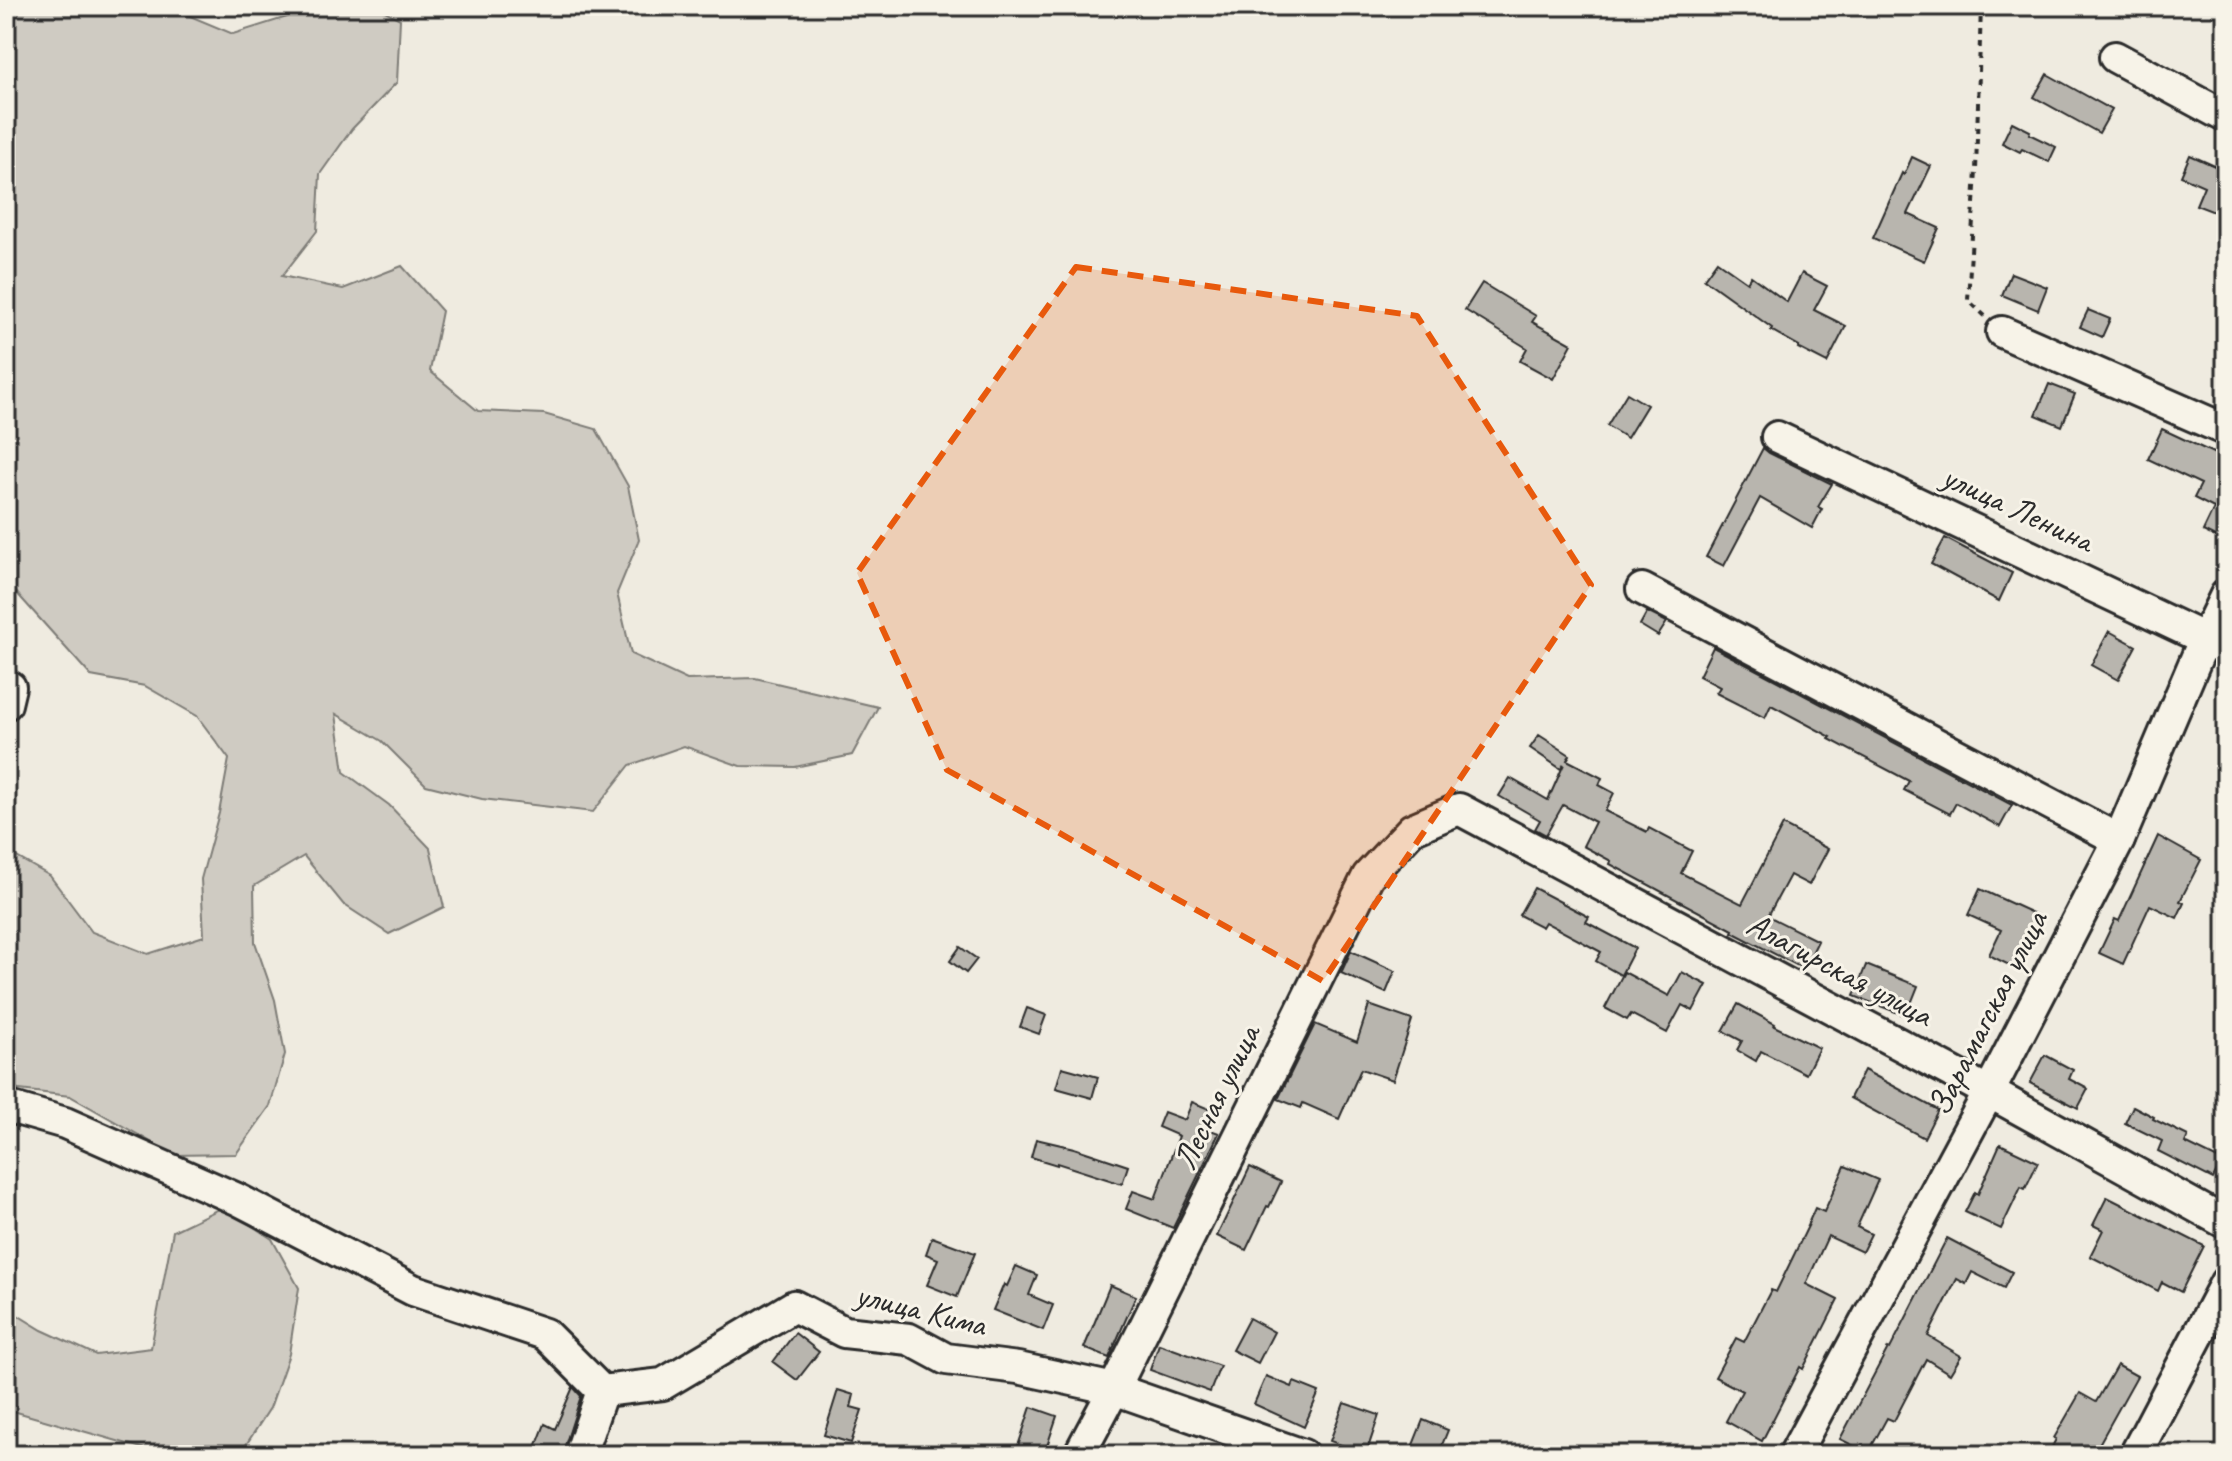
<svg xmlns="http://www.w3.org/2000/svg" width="2232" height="1461" viewBox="0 0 2232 1461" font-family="Caveat,sans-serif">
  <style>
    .green { fill: #cfcbc2; stroke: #7d7b76; stroke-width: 2 }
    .building { fill: #b8b5ae; stroke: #2b2b2b; stroke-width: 2 }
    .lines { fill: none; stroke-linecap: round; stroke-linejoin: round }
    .minor-casing { stroke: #2b2b2b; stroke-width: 36 }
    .path { stroke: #2b2b2b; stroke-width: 4; stroke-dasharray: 6 6; stroke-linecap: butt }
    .minor { stroke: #f7f3e8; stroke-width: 30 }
    .marked { fill: #e8590c; fill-opacity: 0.2; stroke: #e8590c; stroke-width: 6; stroke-dasharray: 16 10; stroke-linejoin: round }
    .labels { text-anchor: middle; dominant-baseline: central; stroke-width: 6; stroke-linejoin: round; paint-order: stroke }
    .street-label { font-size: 34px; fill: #2b2b2b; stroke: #f7f3e8 }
  </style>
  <rect width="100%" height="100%" fill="#efebe0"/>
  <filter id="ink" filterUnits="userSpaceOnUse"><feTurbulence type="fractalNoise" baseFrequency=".0125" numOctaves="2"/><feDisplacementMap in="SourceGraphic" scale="16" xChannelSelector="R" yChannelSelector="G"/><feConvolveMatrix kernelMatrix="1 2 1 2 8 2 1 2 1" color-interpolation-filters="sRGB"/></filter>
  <g filter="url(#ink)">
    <g class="green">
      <polygon points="6,6 176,6 178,11 233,34 287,17 306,6 376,6 400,19 397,82 352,129 320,174 317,231 282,276 343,289 402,266 442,311 430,371 478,411 544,414 596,429 628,486 639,540 617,593 631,654 687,680 755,678 878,707 852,755 795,767 740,766 684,746 630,765 593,812 482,799 426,785 382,741 336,714 344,772 389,805 430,848 444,907 389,934 343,904 304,856 254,886 255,942 275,1000 285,1054 270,1106 236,1154 174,1155 70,1096 11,1089 6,1087 6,851 50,876 92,932 148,954 204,936 201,879 219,813 229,759 197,716 145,686 91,676 6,581"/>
      <polygon points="223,1207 272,1239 299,1288 289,1354 270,1408 240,1454 166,1455 6,1409 6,1308 42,1330 96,1355 151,1348 173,1231"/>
    </g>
    <g class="building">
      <polygon points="2047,74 2112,110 2099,133 2034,97"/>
      <polygon points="2012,122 2030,131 2029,134 2056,147 2049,162 2022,149 2020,152 2002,143"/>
      <polygon points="2190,155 2226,171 2226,206 2222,215 2196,205 2204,186 2181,176"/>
      <polygon points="1912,157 1931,166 1908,214 1939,228 1924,261 1873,238 1902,173 1904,175"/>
      <polygon points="1717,261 1747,282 1751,276 1787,302 1802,273 1827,286 1814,310 1846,326 1827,363 1798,348 1799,346 1771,330 1772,328 1704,279"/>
      <polygon points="2011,273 2047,287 2038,310 2002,295"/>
      <polygon points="1482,283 1536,316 1532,322 1572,344 1553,379 1520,361 1527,348 1465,310"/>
      <polygon points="2088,310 2110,319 2102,337 2080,327"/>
      <polygon points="2049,384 2075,394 2062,426 2036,415"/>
      <polygon points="1627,393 1647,405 1627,438 1607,426"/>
      <polygon points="2162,429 2226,459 2226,525 2219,539 2203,531 2214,508 2194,498 2201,484 2148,459"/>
      <polygon points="1763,448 1769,453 1832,484 1818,507 1822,509 1812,528 1760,498 1724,566 1706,557"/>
      <polygon points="1945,538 2012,573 1999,601 1931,564"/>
      <polygon points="1647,612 1667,622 1658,636 1640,625"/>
      <polygon points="2109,631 2136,646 2118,680 2091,665"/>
      <polygon points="1713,647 2012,805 2000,827 1956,803 1950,814 1904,790 1909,781 1829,739 1831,737 1771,705 1765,718 1716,693 1720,687 1699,676"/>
      <polygon points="1539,735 1570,755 1567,760 1602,778 1599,785 1614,793 1605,811 1647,832 1649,828 1692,851 1681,873 1742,904 1783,825 1828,849 1809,885 1790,875 1768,916 1818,941 1804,969 1732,932 1733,930 1610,864 1611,861 1583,846 1595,822 1563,805 1546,835 1535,829 1540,820 1499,796 1510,778 1548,800 1564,764 1561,769 1530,748"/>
      <polygon points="2158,836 2201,860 2180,901 2184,903 2177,918 2150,905 2123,964 2099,953 2115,919 2119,921"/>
      <polygon points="1534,888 1589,917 1586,922 1635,948 1621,975 1596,961 1601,952 1545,922 1542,927 1519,915"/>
      <polygon points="1980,889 2039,916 2015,968 1989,955 2001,930 1968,915"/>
      <polygon points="960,947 977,959 966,973 950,961"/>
      <polygon points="1351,951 1395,971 1386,993 1341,973"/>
      <polygon points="1866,965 1918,986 1906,1016 1854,996"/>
      <polygon points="1624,972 1669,996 1682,972 1707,985 1693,1011 1682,1005 1667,1033 1631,1014 1627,1020 1605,1008"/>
      <polygon points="1738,1004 1775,1024 1774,1026 1819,1048 1806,1074 1761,1051 1756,1061 1737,1050 1742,1041 1723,1031"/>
      <polygon points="1369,1005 1412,1020 1393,1080 1361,1069 1339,1119 1303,1103 1301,1108 1278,1099 1315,1024 1357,1042"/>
      <polygon points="1027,1008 1046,1015 1039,1034 1020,1027"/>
      <polygon points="2045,1055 2073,1070 2069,1079 2088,1089 2078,1108 2030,1083"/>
      <polygon points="1062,1067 1098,1077 1092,1098 1056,1088"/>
      <polygon points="1864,1070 1938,1110 1924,1138 1850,1098"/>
      <polygon points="1192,1102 1209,1109 1202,1127 1219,1133 1173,1228 1126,1209 1133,1191 1155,1199 1179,1136 1158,1127 1164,1112 1185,1120"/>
      <polygon points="2133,1106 2154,1117 2153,1119 2188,1136 2185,1143 2222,1161 2213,1179 2158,1151 2162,1141 2125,1123"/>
      <polygon points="1036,1139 1074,1148 1128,1166 1122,1184 1057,1163 1057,1165 1031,1157"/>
      <polygon points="2000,1144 2038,1162 2025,1189 2021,1187 2001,1229 1965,1212 1975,1192 1978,1194"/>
      <polygon points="1845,1166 1878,1180 1857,1227 1871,1234 1862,1252 1828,1236 1806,1284 1838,1300 1803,1369 1800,1367 1762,1441 1726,1421 1742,1391 1715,1377 1736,1338 1744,1342 1771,1290 1776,1292 1808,1226 1807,1226 1815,1208 1824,1212"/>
      <polygon points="1250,1167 1281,1182 1269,1207 1267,1206 1246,1250 1217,1236"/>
      <polygon points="2107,1197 2204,1246 2181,1292 2162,1282 2158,1291 2090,1256 2103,1230 2093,1225"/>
      <polygon points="932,1237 975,1253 957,1297 927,1285 938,1259 926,1254"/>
      <polygon points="1947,1238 2012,1272 2004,1288 1972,1272 1966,1284 1957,1279 1928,1336 1961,1356 1950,1374 1926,1359 1894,1421 1887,1418 1868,1453 1840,1439 1888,1348 1890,1349"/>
      <polygon points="1016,1266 1037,1275 1029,1295 1053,1305 1043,1330 993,1310 1004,1284 1007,1286"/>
      <polygon points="1110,1285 1136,1296 1109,1358 1084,1348"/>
      <polygon points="1249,1318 1274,1332 1258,1363 1232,1350"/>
      <polygon points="795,1333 819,1352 797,1380 773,1362"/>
      <polygon points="1159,1344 1220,1366 1210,1392 1150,1370"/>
      <polygon points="2117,1365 2137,1376 2093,1455 2048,1455 2056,1439 2054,1438 2080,1393 2096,1402"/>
      <polygon points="1266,1376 1292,1387 1294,1382 1319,1392 1304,1427 1254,1404"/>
      <polygon points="573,1387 581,1396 562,1455 547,1455 535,1450 545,1424 555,1429"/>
      <polygon points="838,1390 854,1395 851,1407 862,1410 851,1443 824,1435"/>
      <polygon points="1344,1403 1379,1415 1366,1454 1330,1441"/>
      <polygon points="1031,1407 1057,1416 1044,1455 1015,1455"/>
      <polygon points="1423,1420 1448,1430 1438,1455 1409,1455"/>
    </g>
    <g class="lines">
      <g class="minor-casing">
        <g id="minor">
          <polyline points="2115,57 2226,117"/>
          <polyline points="2002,332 2226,430"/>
          <polyline points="1777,437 2226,649"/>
          <polyline points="1642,589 2119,840"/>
          <polyline points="6,704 10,687"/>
          <polyline points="6,1106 65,1123 237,1199 413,1290 545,1334 602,1391"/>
          <polyline points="580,1455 602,1391 663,1384 794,1306 844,1332 909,1339 946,1359 1018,1368 1114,1389 1303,1455"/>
          <polyline points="1079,1455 1114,1389 1368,876 1412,829 1459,809 1989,1092 2226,1223"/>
          <polyline points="1794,1455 1989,1092 2119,840 2205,638 2226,595"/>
          <polyline points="2135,1455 2226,1282"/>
        </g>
      </g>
      <polyline class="path" points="1981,6 1976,171 1968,300 1985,316"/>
      <use href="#minor" class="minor"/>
    </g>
  </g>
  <path class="marked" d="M1076,267L1417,316L1591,585L1323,981L947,770L857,573Z"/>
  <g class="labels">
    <g class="street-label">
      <text transform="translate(2018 508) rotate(25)">улица Ленина</text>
      <text transform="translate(1840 969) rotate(28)">Алагирская улица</text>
      <text transform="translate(1987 1013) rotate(-63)">Зарамагская улица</text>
      <text transform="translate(1216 1097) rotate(-64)">Лесная улица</text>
      <text transform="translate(921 1309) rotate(14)">улица Кима</text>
    </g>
  </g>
  <rect width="2232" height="1461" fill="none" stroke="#f7f3e8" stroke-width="32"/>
  <rect x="16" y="16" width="2200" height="1429" fill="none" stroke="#2b2b2b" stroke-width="3" filter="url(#ink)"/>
</svg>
